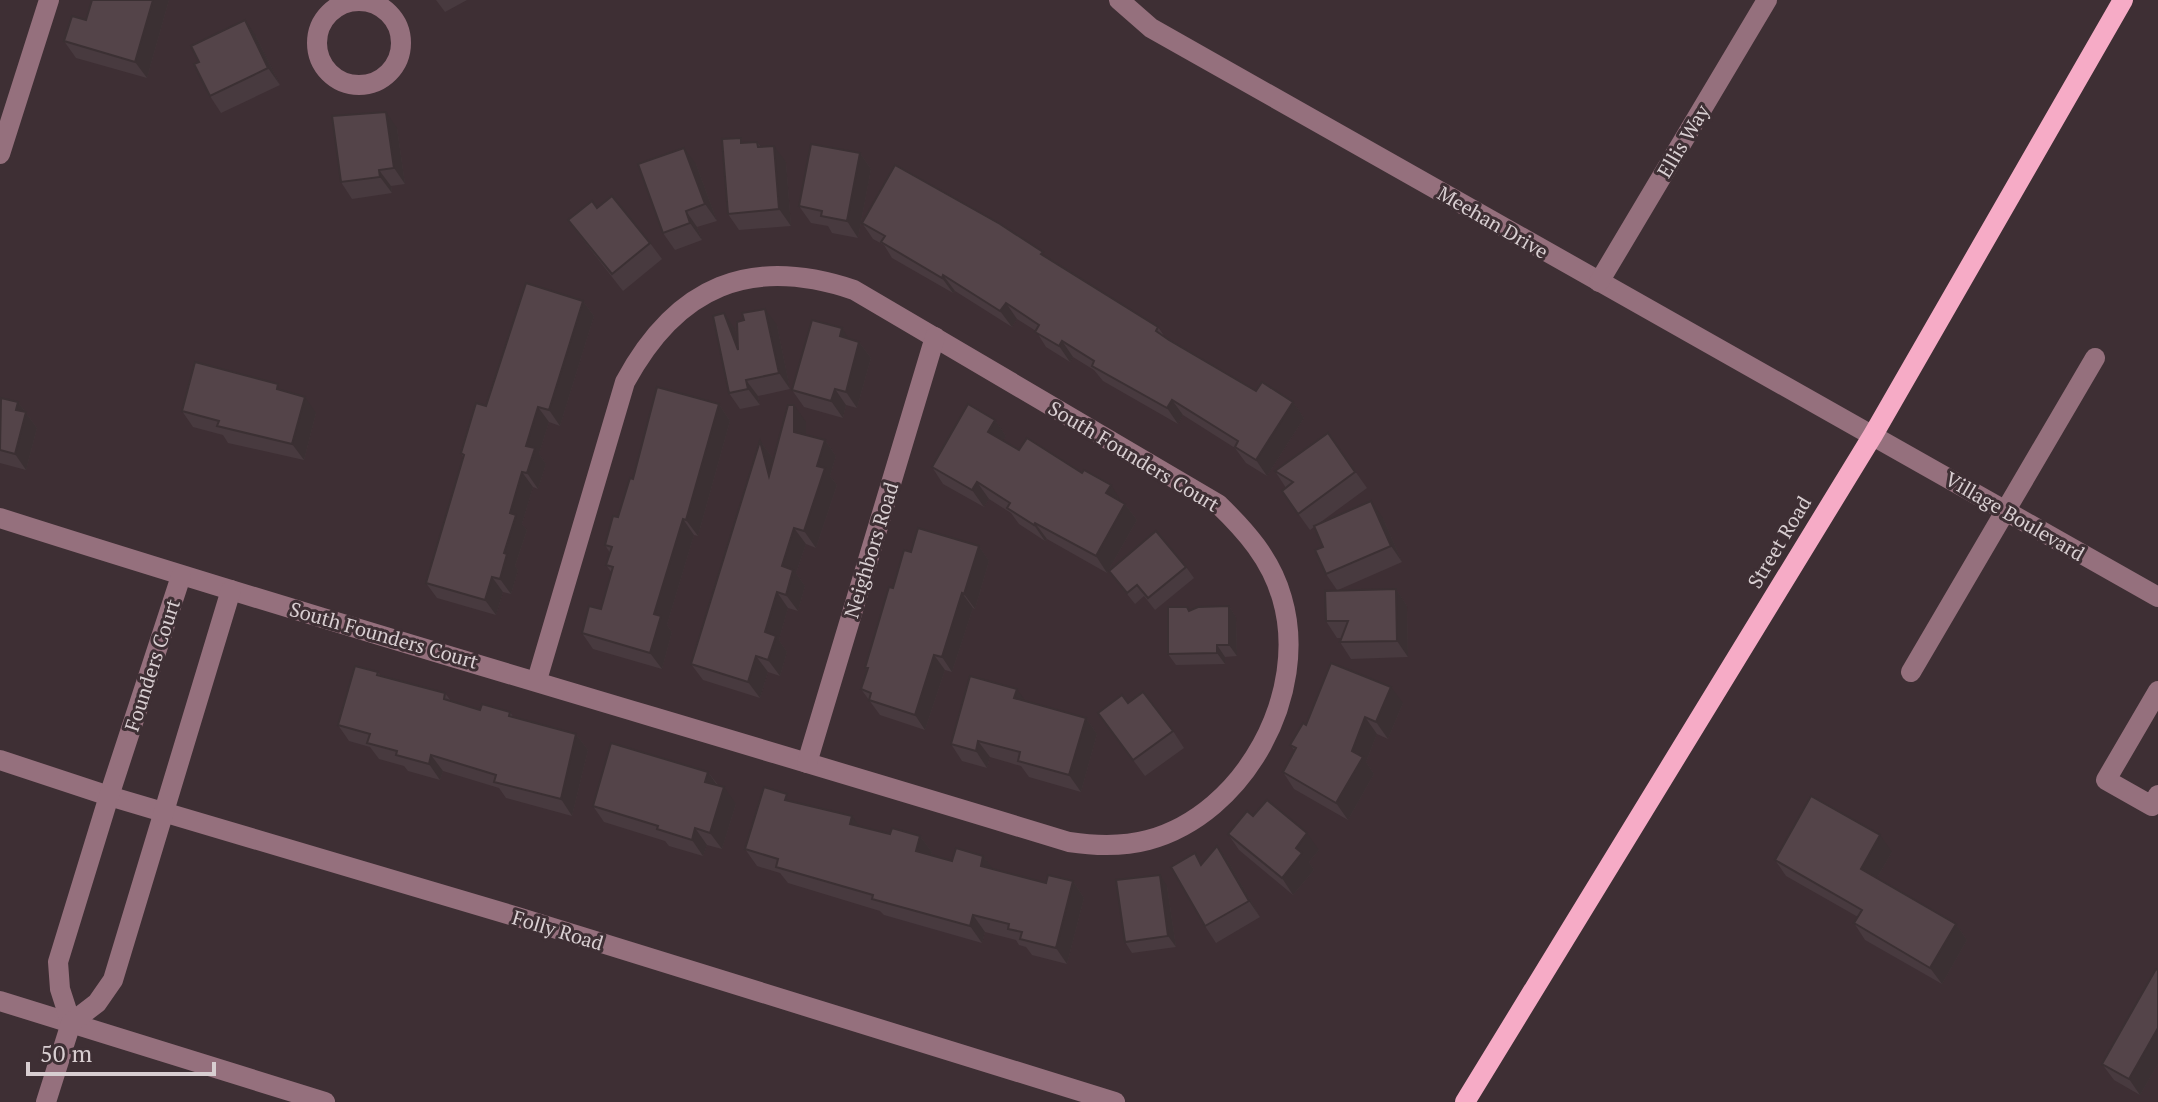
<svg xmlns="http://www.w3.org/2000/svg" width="2158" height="1102" viewBox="0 0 2158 1102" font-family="'PT Serif',serif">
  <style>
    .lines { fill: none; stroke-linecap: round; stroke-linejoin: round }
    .minor { stroke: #95707d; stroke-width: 20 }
    .major { stroke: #f6abc6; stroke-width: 20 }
    .wall { fill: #483a3f }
    .shaded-wall { fill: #3b3033 }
    .building { fill: #544449; stroke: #3b3033; stroke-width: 2 }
    .labels { text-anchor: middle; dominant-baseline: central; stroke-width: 6; stroke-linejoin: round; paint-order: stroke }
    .street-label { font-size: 20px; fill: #d8ced1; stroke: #3e2f34 }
  </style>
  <rect width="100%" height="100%" fill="#3e2f34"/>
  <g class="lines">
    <g class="minor">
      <polyline points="1119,0 1151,28 2158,597"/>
      <circle cx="359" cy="43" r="42"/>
      <polyline points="0,154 49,0"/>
      <polyline points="1599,282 1767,0"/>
      <path d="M0,518C355,631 713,733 1069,842C1096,846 1122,847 1148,840C1245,814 1310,693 1282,598C1271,559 1246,531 1218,504L854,290C750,255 677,286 625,382L537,680"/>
      <polyline points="1911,672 2095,358"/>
      <polyline points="2158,691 2106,780 2152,806 2158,795"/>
      <polyline points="0,760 109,796 521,918 1115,1102"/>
      <polyline points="807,763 935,337"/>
      <polyline points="0,1001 325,1102"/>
      <polyline points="71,1023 60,989 58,962 109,796 181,576"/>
      <polyline points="46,1102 71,1023 97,1003 113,980 231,590"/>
    </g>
    <polyline class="major" points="1465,1102 1873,435 2123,0"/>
  </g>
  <g class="wall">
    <polygon points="92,0 169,0 147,78 76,58 64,41 86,20"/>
    <polygon points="436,0 467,0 445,12"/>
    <polygon points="256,36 280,85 221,113 210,96"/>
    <polygon points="397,128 405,184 391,186 392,193 352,199 341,182"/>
    <polygon points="757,142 761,147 786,162 791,226 739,230 728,214 744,143"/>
    <polygon points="860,153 871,169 858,238 832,233 828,226 811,223 799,206"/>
    <polygon points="696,164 717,221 697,227 702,240 675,250 663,233"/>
    <polygon points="597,208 650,243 662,259 623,291 580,236 568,220"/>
    <polygon points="862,223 1047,257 1158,327 1165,337 1256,391 1293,402 1304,418 1267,476 1246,463 1235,448 1183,415 1178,424 1103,381 1094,370 1073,357 1070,362 1046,347 1036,331 1017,319 1012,327 955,291 953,293 892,258 884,245 873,239"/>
    <polygon points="583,301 594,316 560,426 549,422 539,454 546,464 538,489 533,487 522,524 527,530 515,566 518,570 511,594 503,592 496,615 437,598 426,583 463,457 461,453 486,406"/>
    <polygon points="777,325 790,389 758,396 760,405 740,409 729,393 735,329 737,334"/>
    <polygon points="849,339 859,342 871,358 857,408 846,405 843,418 804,407 792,390"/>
    <polygon points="283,391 316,413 304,460 228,443 223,435 193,427 182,411"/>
    <polygon points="0,400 18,402 37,428 26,470 0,463"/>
    <polygon points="719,404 730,421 698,536 694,535 667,625 672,632 662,669 593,649 582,633 601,609 612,573 606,565 610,553 605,545 618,517 633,479"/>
    <polygon points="995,420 1006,436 1003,441 1125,504 1137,520 1107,573 1047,539 1045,541 1019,524 1011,513 989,499 984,507 943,484 932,467"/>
    <polygon points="806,422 806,435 825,440 836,456 830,476 837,485 816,548 806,544 796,573 805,586 798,611 788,608 779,640 787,652 780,676 768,672 760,698 703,680 691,664 760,441 772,457 773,461"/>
    <polygon points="1328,433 1367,488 1318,524 1383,518 1402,562 1338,590 1396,589 1407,606 1408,657 1351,659 1340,642 1341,638 1337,638 1326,621 1337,590 1326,574 1323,547 1314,527 1310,530 1282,491 1286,488 1275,471"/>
    <polygon points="979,546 989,561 975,609 973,608 952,672 945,670 925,730 880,715 861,689 867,670 865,668 911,552"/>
    <polygon points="1186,567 1194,578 1155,610 1144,596 1135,604 1109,571"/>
    <polygon points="1229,606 1236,617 1237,656 1225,657 1225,664 1176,665 1168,654 1189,610"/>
    <polygon points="378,672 381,676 445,693 451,701 480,710 510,712 514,718 576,734 588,750 572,816 506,798 499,788 443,771 440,780 408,771 404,766 379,759 370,747 349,741 338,725"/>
    <polygon points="1025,701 1086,718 1097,734 1081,792 1029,777 1021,766 990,757 987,768 962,761 951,744"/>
    <polygon points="1128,703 1173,731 1184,748 1145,776 1110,729"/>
    <polygon points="1403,703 1388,739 1377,734 1366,762 1374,774 1348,820 1294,789 1283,772 1295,751 1290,745 1306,725"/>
    <polygon points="708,772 718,785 736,804 722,849 707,845 703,856 669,846 665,841 604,822 593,806"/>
    <polygon points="792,802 859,826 890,834 920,836 932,852 931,855 952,861 983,856 992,869 1046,883 1073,881 1084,898 1067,964 1032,955 1026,947 1019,945 1016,940 985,932 982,943 884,915 880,911 788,883 780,873 757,866 745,849"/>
    <polygon points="1253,816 1319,850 1309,862 1314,870 1293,895 1239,850 1228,834"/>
    <polygon points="1217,846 1229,863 1260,917 1216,943 1205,926 1195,853 1202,864"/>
    <polygon points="1892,852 1877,878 1956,924 1967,940 1942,984 1865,940 1854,923 1858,917 1786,876 1775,860"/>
    <polygon points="1167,886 1176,947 1132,953 1125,942"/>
    <polygon points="2158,970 2158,1064 2140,1095 2114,1080 2102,1064"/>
  </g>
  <g class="shaded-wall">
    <polygon points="153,0 169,0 147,78 135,62"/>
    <polygon points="245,20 256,36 280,85 268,68"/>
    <polygon points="386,112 397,128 405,184 394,168"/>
    <polygon points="774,146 786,162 791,226 779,209"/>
    <polygon points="684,148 696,164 717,221 705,204"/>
    <polygon points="860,153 871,169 858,238 847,221"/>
    <polygon points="379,170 391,186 392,193 380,177"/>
    <polygon points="686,211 697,227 702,240 690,223"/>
    <polygon points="943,275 955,291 953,293 942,278"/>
    <polygon points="583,301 594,316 560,426 549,410"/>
    <polygon points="1006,303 1017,319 1012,327 1000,311"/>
    <polygon points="765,309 777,325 790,389 779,373"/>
    <polygon points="724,313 735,329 749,367 738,350"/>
    <polygon points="842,328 853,345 840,336"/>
    <polygon points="1062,341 1073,357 1070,362 1059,346"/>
    <polygon points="859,342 871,358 857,408 846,392"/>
    <polygon points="746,380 758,396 760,405 748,389"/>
    <polygon points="835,389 846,405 843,418 831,401"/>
    <polygon points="305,397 316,413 304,460 292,444"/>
    <polygon points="1172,400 1183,415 1178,424 1167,408"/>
    <polygon points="18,402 37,428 26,470 15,454 16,410"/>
    <polygon points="1293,402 1304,418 1267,476 1256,460"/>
    <polygon points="719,404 730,421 698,536 686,520"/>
    <polygon points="794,405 806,422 806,448 794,432"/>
    <polygon points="538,407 549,422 539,454 546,464 538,489 527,473 526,446"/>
    <polygon points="995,420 1006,436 999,449 988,432"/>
    <polygon points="825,440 836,456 830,476 837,485 816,548 804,531 817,466"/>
    <polygon points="760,441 772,457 780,493 769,476"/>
    <polygon points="522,472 533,487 522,524 527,530 515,566 518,570 511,594 500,579 510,513"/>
    <polygon points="977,482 989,499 984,507 972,490"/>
    <polygon points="1111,485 1122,502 1106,493"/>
    <polygon points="1371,501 1383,518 1402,562 1391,546"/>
    <polygon points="1125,504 1137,520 1107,573 1096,556"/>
    <polygon points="683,519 694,535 667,625 672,632 662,669 650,653 654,614"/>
    <polygon points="1035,523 1047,539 1045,541 1034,525"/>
    <polygon points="794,528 806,544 796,573 805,586 798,611 786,595 782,566"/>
    <polygon points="979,546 989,561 975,609 964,594"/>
    <polygon points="492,577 503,592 496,615 485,600"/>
    <polygon points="1396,589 1407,606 1408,657 1397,641"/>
    <polygon points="777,592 788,608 779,640 787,652 780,676 768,660 765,632"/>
    <polygon points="962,593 973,608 952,672 942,657"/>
    <polygon points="1229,606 1236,617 1237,656 1229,645"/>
    <polygon points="1217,645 1225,657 1225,664 1217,653"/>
    <polygon points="934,655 945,670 925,730 915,715"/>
    <polygon points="756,656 768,672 760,698 748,682"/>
    <polygon points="1391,687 1403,703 1388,739 1376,722"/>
    <polygon points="1017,689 1028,705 1014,698"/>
    <polygon points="1365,717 1377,734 1366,762 1374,774 1348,820 1336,803 1352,751"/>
    <polygon points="1086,718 1097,734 1081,792 1069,775"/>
    <polygon points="576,734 588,750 572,816 561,799"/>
    <polygon points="978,741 990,757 987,768 976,751"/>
    <polygon points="431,755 443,771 440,780 429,764"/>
    <polygon points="708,772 719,788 705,782"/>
    <polygon points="724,787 736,804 722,849 710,833"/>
    <polygon points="852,816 864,833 850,824"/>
    <polygon points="695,828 707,845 703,856 692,840"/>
    <polygon points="1307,833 1319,850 1309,862 1314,870 1293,895 1282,878 1296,848"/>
    <polygon points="1880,835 1892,852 1873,885 1861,869"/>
    <polygon points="920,836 932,852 928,867 916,851"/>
    <polygon points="1217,846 1229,863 1260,917 1249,901"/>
    <polygon points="983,856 995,872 981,866"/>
    <polygon points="1160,875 1167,886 1176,947 1168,936"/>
    <polygon points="1073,881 1084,898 1067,964 1056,948"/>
    <polygon points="973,915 985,932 982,943 970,926"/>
    <polygon points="1956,924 1967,940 1942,984 1930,968"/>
    <polygon points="2158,1028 2158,1064 2140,1095 2129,1079"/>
  </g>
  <g class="building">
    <polygon points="92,0 153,0 135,62 64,41 72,16 86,20"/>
    <polygon points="245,20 268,68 210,96 194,64 199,62 191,46"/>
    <polygon points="386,112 394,168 379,170 380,177 341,182 332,116"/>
    <polygon points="741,138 741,143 757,142 758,147 774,146 779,209 728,214 722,139"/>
    <polygon points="811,144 860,153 847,221 821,216 822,211 799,206"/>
    <polygon points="684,148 705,204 686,211 690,223 663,233 638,164"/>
    <polygon points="895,165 1000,224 1043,252 1041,254 1158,327 1156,331 1169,340 1256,391 1262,382 1293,402 1256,460 1235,447 1238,441 1172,400 1167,408 1092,366 1094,361 1062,341 1059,346 1035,332 1039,325 1006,303 1000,311 943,275 942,278 881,242 885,236 862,223"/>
    <polygon points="612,196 650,243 612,274 568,220 592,201 597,208"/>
    <polygon points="526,283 583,301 549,410 538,407 526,446 535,448 527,473 522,472 510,513 516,515 504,553 507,554 500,579 492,577 485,600 426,583 464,455 461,453 476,403 486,406"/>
    <polygon points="765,309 779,373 746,380 748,389 729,393 713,316 724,313 738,350 737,322 744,320 742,313"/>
    <polygon points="812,320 842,328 840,336 859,342 846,392 835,389 831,401 792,390"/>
    <polygon points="195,362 278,384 277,389 305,397 292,444 217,426 219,421 182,411"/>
    <polygon points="657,387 719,404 686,520 683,519 654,614 661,616 650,653 582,633 589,606 601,609 613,567 606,565 612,547 605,545 613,516 618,517 630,478 633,479"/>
    <polygon points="1,398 18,402 16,410 26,412 15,454 0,450"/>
    <polygon points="968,404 995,420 988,432 1019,450 1027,438 1082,473 1084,470 1111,485 1106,493 1125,504 1096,556 1035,523 1034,525 1007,508 1010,503 977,482 972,490 932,467"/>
    <polygon points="788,405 794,405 794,432 825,440 817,466 825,468 804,531 794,528 782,566 793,570 786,595 777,592 765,632 776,636 768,660 756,656 748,682 691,664 760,441 769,476"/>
    <polygon points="1328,433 1355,472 1298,514 1282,491 1293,482 1275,471"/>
    <polygon points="1371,501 1391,546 1326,574 1315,550 1323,547 1314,526"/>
    <polygon points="918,528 979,546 964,594 962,593 942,657 934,655 915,715 869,700 871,693 861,689 868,668 865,668 889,587 893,588 904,550 911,552"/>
    <polygon points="1156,531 1186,567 1148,598 1137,585 1127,593 1109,571"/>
    <polygon points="1396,589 1397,641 1340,642 1348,621 1326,621 1325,591"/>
    <polygon points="1229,606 1229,645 1217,645 1217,653 1168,654 1168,607 1187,607 1189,611 1198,607"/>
    <polygon points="1331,663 1391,687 1376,722 1365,717 1352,751 1363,757 1336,803 1283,772 1296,748 1290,745 1303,723 1306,725"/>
    <polygon points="355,666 378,672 377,675 445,693 444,699 480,710 482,704 510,712 509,716 576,734 561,799 494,782 496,775 431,755 429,764 396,755 397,751 367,743 370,734 338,725"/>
    <polygon points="970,676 1017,689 1014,698 1086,718 1069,775 1018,761 1020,752 978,741 976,751 951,744"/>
    <polygon points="1143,692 1173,731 1133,760 1098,713 1122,695 1128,703"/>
    <polygon points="611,743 708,772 705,782 724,787 710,833 695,828 692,840 657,829 658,826 593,806"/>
    <polygon points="764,787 787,794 785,800 852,816 850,824 890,834 892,828 920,836 916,851 952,861 956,848 983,856 981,866 1046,883 1048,875 1073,881 1056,948 1020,939 1022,932 1008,929 1009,924 973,915 970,926 872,899 873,895 776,867 778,859 745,849"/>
    <polygon points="1811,796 1880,835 1861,869 1956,924 1930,968 1854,923 1862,910 1775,860"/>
    <polygon points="1267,800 1307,833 1296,848 1302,853 1282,878 1228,834 1247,811 1253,816"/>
    <polygon points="1217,846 1249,901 1205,926 1171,867 1195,853 1201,865"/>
    <polygon points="1160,875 1168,936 1125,942 1116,880"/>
    <polygon points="2156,969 2158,970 2158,1028 2129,1079 2102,1064"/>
  </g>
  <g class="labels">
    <g class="street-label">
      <text transform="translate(1683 141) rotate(-59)">Ellis Way</text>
      <text transform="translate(1493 222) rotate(30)">Meehan Drive</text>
      <text transform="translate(1134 456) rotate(31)">South Founders Court</text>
      <text transform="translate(2015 516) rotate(30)">Village Boulevard</text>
      <text transform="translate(1779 542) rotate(-59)">Street Road</text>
      <text transform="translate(871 550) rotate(-73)">Neighbors Road</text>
      <text transform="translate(384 635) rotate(16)">South Founders Court</text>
      <text transform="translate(152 665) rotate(-72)">Founders Court</text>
      <text transform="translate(558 930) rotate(17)">Folly Road</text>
    </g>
  </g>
  <path d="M28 1062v12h186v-12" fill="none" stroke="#d8ced1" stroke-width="4"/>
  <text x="40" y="1062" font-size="24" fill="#d8ced1" stroke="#3e2f34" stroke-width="6" paint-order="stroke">50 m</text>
</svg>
